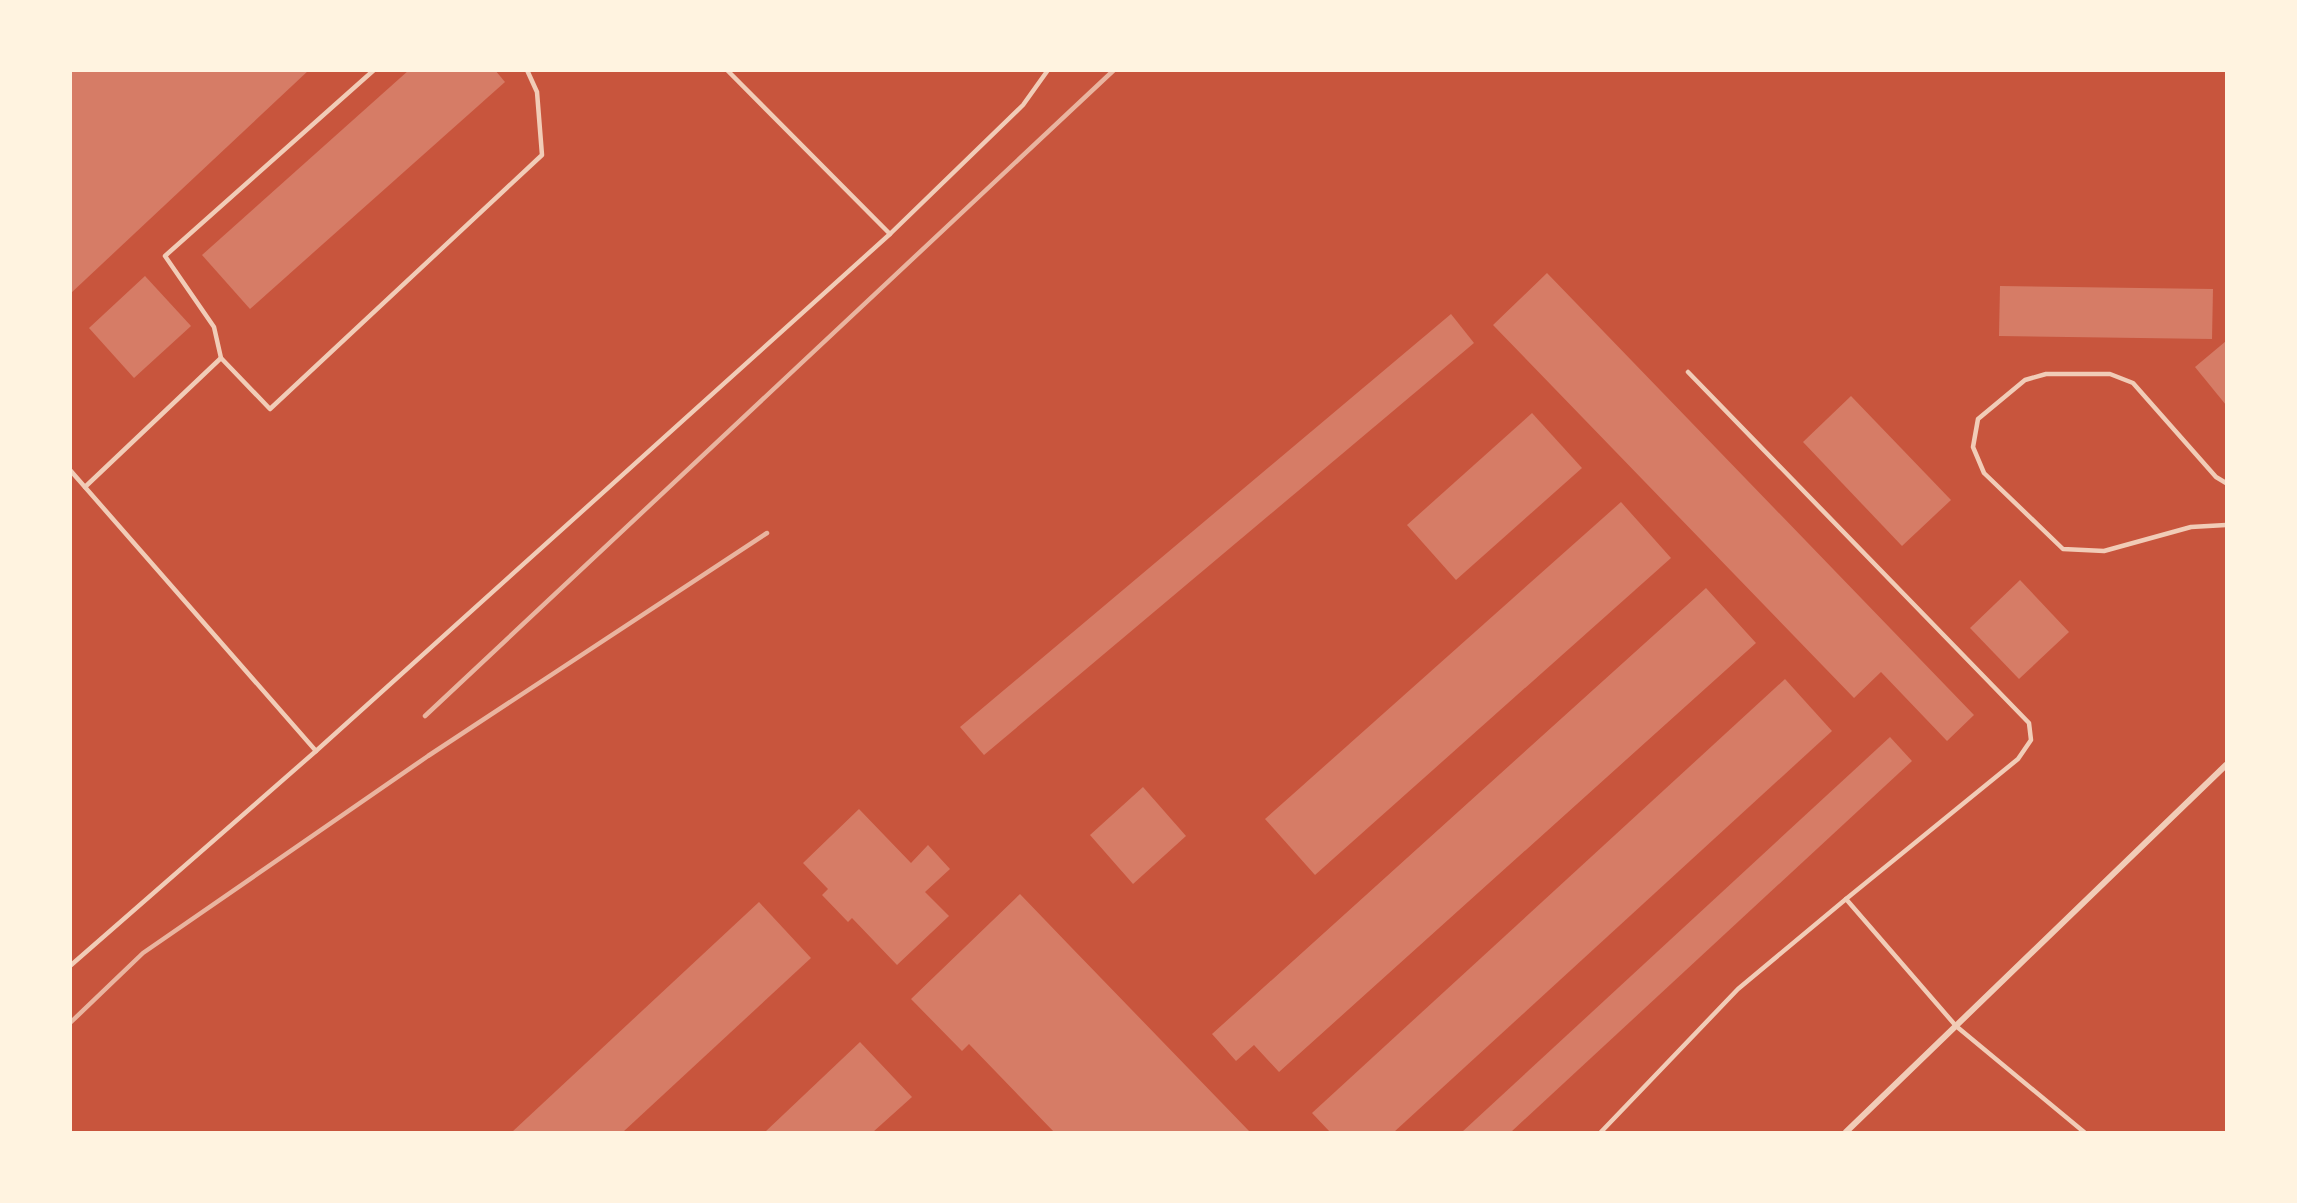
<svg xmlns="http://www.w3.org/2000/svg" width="2297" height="1203" viewBox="0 0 2297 1203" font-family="'Libre Baskerville',serif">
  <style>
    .building { fill: #d67c66 }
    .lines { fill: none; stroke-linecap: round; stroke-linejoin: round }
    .service { stroke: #f1ccb7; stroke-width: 4.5 }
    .minor { stroke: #f1ccb7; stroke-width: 6 }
    .rail { stroke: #e9b49f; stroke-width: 4.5 }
  </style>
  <rect width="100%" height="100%" fill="#c8553d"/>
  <g class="building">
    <polygon points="70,70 309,70 70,294"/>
    <polygon points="409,70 495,70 505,82 250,309 202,255"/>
    <polygon points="1547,273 1974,715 1947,741 1881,672 1854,698 1493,325"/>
    <polygon points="145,276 191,326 134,378 89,328"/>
    <polygon points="2000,286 2213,289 2212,339 1999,336"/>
    <polygon points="1451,314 1474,343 984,755 960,727"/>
    <polygon points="2226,341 2226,405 2195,367"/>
    <polygon points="1851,396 1951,500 1902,546 1803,442"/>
    <polygon points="1532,413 1582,468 1456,580 1407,525"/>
    <polygon points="1621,502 1671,558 1315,875 1265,819"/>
    <polygon points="2020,580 2069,632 2019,679 1970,628"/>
    <polygon points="1706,588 1756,643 1279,1072 1254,1045 1236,1061 1212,1034"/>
    <polygon points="1785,679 1832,731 1394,1132 1330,1132 1312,1113"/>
    <polygon points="1890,737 1912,761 1511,1132 1462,1132"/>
    <polygon points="1143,787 1186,836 1133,884 1090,835"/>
    <polygon points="859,809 911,863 928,845 950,869 925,892 949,916 897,965 852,918 848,922 822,895 828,889 803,863"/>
    <polygon points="1020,894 1070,946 1250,1132 1054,1132 969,1044 962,1051 911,999"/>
    <polygon points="759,902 811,958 623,1132 512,1132"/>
    <polygon points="860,1042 912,1097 873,1132 765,1132"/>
  </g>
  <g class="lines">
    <g class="service">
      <polyline points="374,70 165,256 214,327 221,358 270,409 542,155 537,92 527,70"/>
      <polyline points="727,70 890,234"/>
      <polyline points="1688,372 2029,723 2031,740 2018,759 1846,899"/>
      <polyline points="70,470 316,751"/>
      <polyline points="2226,483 2216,477 2133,383 2110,374 2046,374 2025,380 1978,419 1973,447 1984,473 2063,549 2104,551 2191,527 2226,525"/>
      <polyline points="85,487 221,358"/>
      <polyline points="70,966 316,751 890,234 1023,105 1048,70"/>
      <polyline points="1601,1132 1738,989 1846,899 1956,1026 2084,1132"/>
    </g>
    <polyline class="minor" points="1846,1132 2226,765"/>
    <g class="rail">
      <polyline points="425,716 1114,70"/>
      <polyline points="70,1023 143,953 428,756 767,533"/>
    </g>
  </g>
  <rect width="2297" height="1203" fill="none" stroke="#fff3e0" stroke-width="144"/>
</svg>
